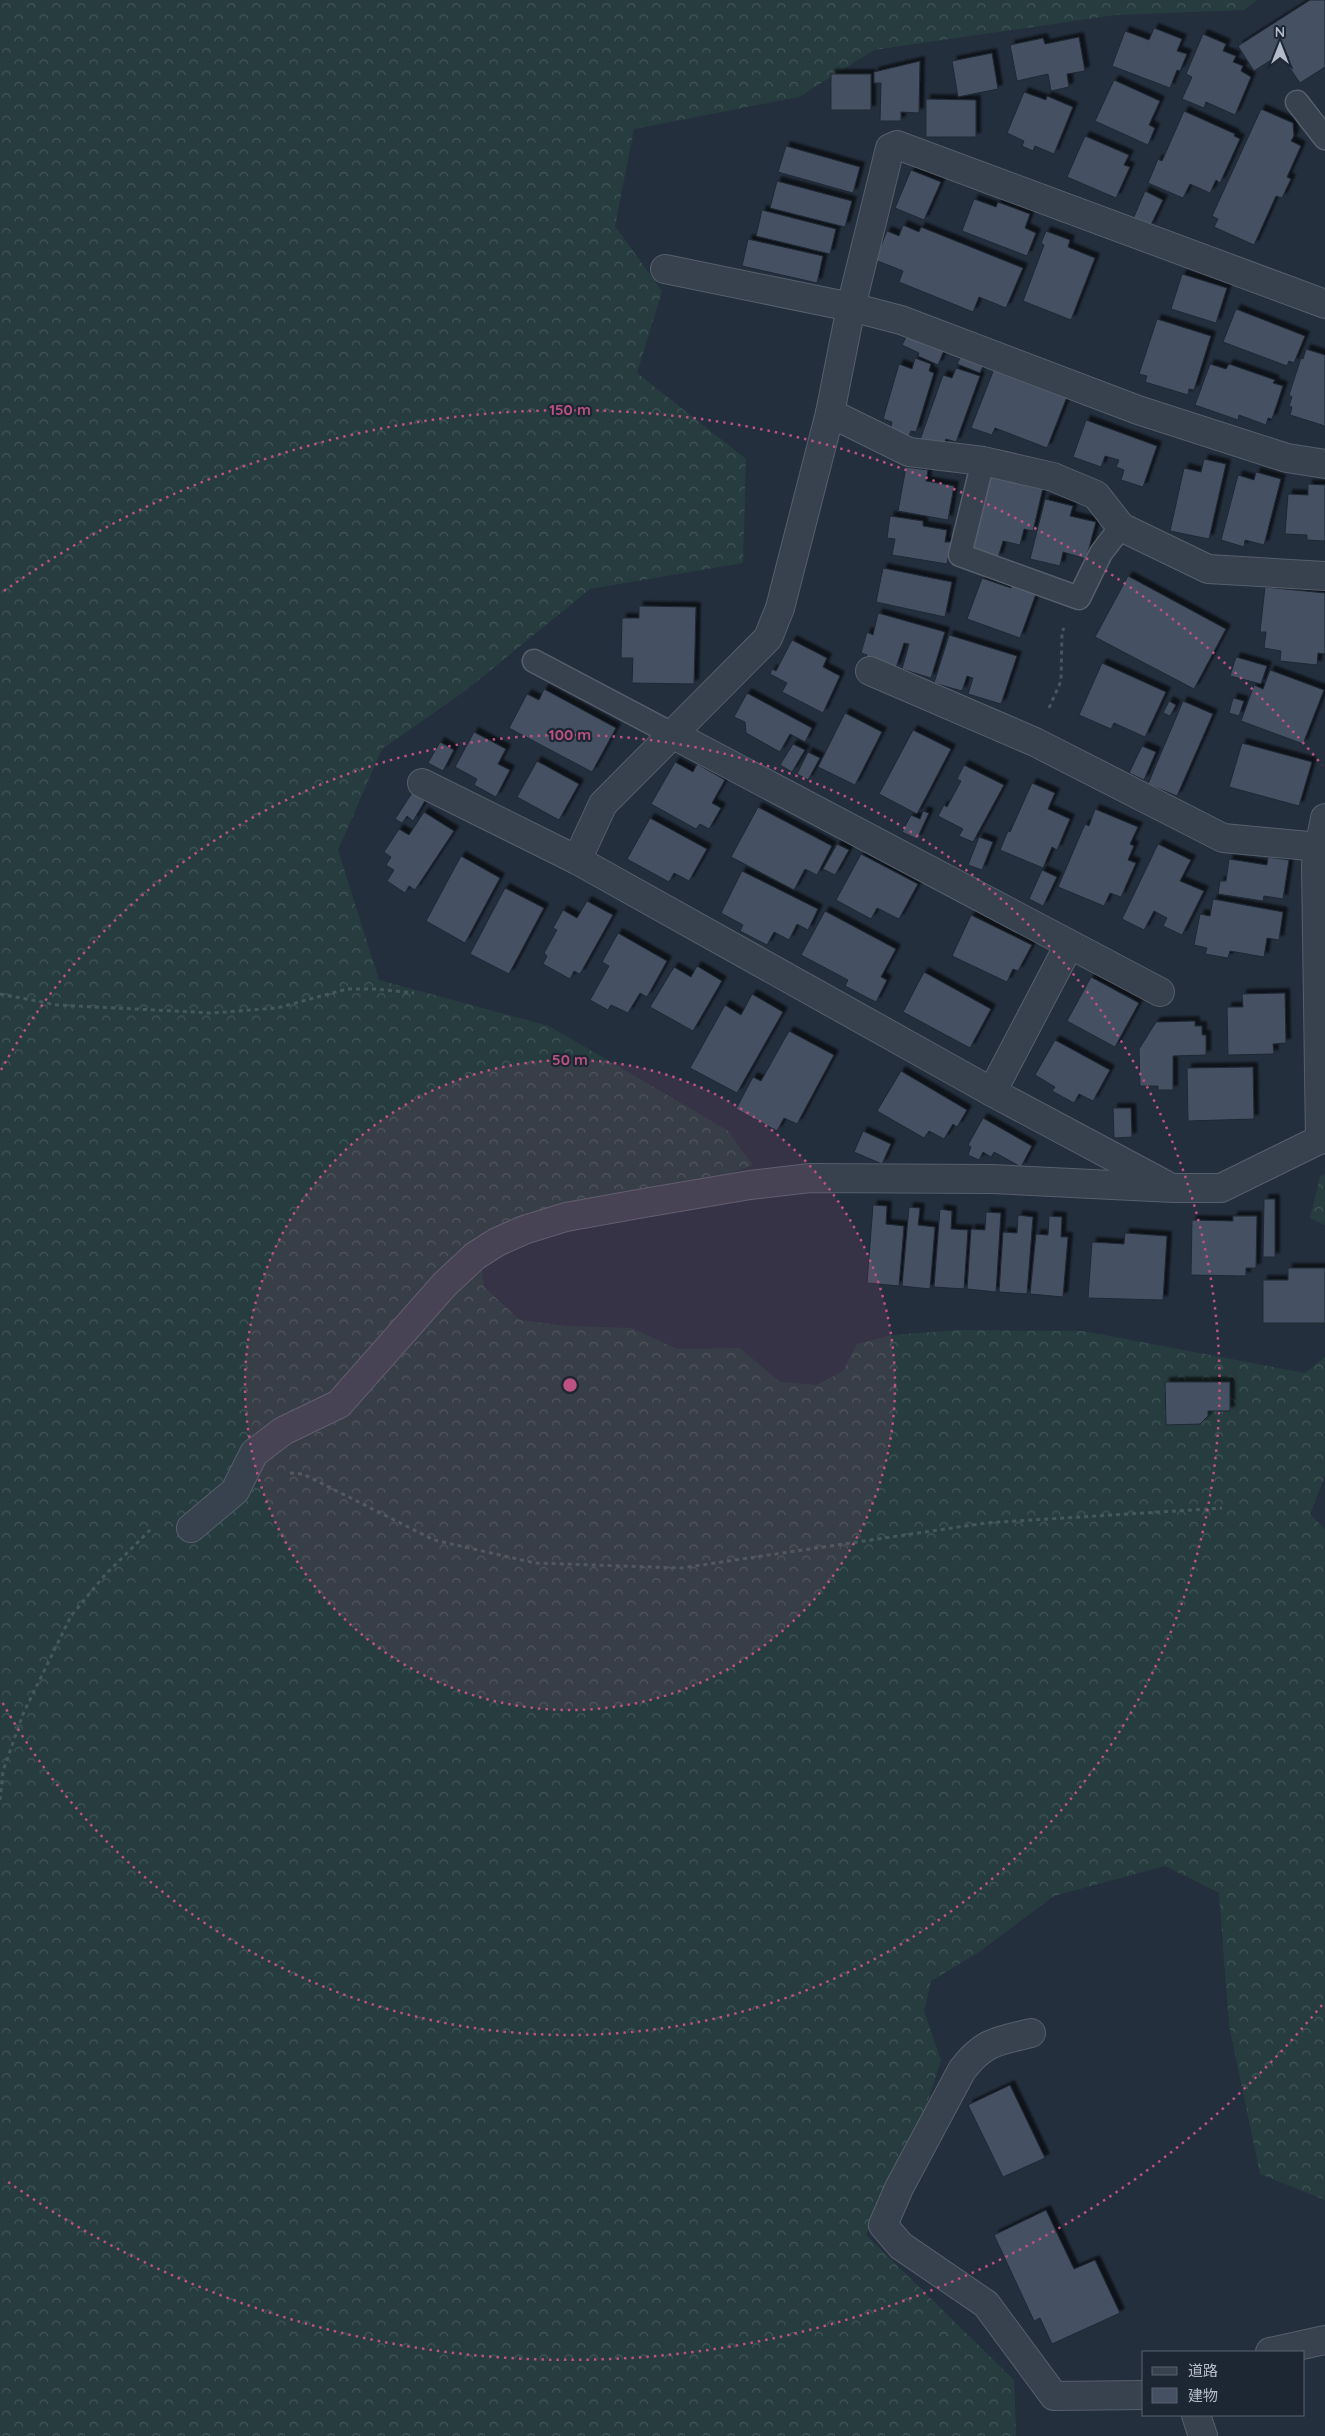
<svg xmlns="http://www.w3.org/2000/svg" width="1325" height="2436" viewBox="0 0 1325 2436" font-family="Quicksand,'Noto Sans JP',sans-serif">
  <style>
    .forest { fill: url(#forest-crowns) }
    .building { fill: #455162; stroke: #1f2835; filter: url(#shadow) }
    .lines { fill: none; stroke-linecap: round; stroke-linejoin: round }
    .lane-casing { stroke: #565f6c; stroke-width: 25 }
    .street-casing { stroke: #565f6c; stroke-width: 30 }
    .path { stroke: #44595c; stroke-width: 3; stroke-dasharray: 4 4; stroke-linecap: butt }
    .lane { stroke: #38414e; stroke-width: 22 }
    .street { stroke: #38414e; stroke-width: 28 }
    .ring { fill: none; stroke: #bd5182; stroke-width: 2.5; stroke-dasharray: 2.5 5 }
    .centre { fill: #bd5182; stroke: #1d2633; stroke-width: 2.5 }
    .ring-label { font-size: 15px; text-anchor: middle; font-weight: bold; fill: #bd5182; stroke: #1d2633; stroke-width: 4.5; stroke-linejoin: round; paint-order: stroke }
  </style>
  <defs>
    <pattern id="forest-crowns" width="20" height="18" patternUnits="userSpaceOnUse" patternTransform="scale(1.25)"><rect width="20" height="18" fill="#263c3f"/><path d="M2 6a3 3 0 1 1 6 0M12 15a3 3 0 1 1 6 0" fill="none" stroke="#435659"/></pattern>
    <filter id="shadow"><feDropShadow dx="4.5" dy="-4.5" stdDeviation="1" flood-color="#0009"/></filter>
  </defs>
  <rect width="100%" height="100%" fill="#242f3e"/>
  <g class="forest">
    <polygon points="0,0 1257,0 1244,10 1115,15 874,50 799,97 634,129 615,226 662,291 637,373 746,459 743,563 590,589 465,691 382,749 338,850 379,980 549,1026 727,1130 753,1165 687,1188 478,1239 484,1287 520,1320 567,1326 631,1328 677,1349 740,1348 780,1382 817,1385 843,1371 857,1344 892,1335 959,1330 1083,1331 1305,1373 1325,1357 1325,1476 1310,1514 1325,1529 1325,2200 1260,2174 1229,2025 1219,1893 1165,1866 1054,1896 979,1952 931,1981 924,2011 941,2060 925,2110 866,2235 1014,2380 1016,2436 0,2436"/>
    <polygon points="1325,1174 1325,1225 1310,1218 1320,1177"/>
  </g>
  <g class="building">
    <polygon points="1310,0 1325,0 1325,67 1300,83 1285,61 1289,58 1285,51 1254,71 1238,46"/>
    <polygon points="1154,28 1182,39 1177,51 1187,54 1180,71 1177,70 1170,88 1112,66 1125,31 1149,40"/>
    <polygon points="1203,34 1226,44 1223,51 1236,56 1233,62 1243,66 1241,71 1251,77 1235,115 1206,102 1204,108 1182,99 1192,77 1186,74"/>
    <polygon points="1079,37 1085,71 1067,74 1069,87 1051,91 1048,74 1017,81 1010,45 1043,38 1045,44"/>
    <polygon points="992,53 998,89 958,97 952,61"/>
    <polygon points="920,61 919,113 901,112 901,121 880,121 881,83 874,83 874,72"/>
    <rect x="831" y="74" width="40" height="36"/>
    <polygon points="1114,80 1160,101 1149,125 1155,128 1148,145 1095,121"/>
    <polygon points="1024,92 1046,100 1047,96 1073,107 1054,154 1035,146 1033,151 1022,146 1024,141 1007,133"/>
    <polygon points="926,99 976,100 976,137 926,137"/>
    <polygon points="1261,109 1293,123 1294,136 1291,141 1301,146 1287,177 1291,179 1282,198 1276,196 1254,245 1214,227 1218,219 1212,216"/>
    <polygon points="1184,111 1235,134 1234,136 1240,139 1220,183 1216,180 1210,193 1190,184 1183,198 1148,183 1158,159 1162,161"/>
    <polygon points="1085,136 1129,155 1124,165 1130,167 1116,198 1067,177"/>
    <polygon points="786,146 860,167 853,193 778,172"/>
    <polygon points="911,170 941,182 924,220 895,208"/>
    <polygon points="777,181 852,201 845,227 770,208"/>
    <polygon points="1145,191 1163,200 1150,227 1133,219"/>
    <polygon points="974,199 996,207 998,202 1030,214 1025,228 1036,233 1027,256 962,231"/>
    <polygon points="762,210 836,229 830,254 756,236"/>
    <polygon points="903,225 919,232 921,227 1023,268 1006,308 979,297 973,312 899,282 903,271 875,260 887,231 899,236"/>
    <polygon points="1046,231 1070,240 1068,247 1095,258 1071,320 1023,301 1044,245 1041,243"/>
    <polygon points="748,239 823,256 817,283 742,266"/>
    <polygon points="1182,274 1227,288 1216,323 1171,309"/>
    <polygon points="1236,309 1305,336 1294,363 1289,361 1287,366 1223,342"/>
    <polygon points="1157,319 1211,336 1194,390 1189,389 1188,395 1145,382 1147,376 1139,374"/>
    <polygon points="908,333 945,348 938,365 918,356 919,353 902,345"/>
    <polygon points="1306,349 1325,355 1325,426 1290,415 1292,407 1289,406 1292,397 1289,395 1301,358 1303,359"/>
    <polygon points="961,356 984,364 980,373 957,364"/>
    <polygon points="915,358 931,364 929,371 934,373 916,432 911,431 909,436 890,430 892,422 883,419 899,364 912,369"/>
    <polygon points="1210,364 1226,369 1229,364 1275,380 1273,383 1283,386 1272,419 1268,418 1266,425 1239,415 1238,420 1195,405"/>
    <polygon points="956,368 980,376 956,442 946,439 942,448 920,440 943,375 952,378"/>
    <polygon points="994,369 1067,397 1047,448 995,428 992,435 971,428"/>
    <polygon points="1086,420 1157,446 1143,487 1121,480 1124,470 1116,467 1119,460 1105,456 1101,467 1073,457"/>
    <polygon points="1204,459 1226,464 1209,539 1170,531 1184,468 1201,472"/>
    <polygon points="906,467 928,470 926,481 954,486 948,520 898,511"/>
    <polygon points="1256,472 1281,479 1264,545 1245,540 1244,547 1221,540 1238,475 1254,480"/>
    <polygon points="988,475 1043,488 1033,531 1024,529 1020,545 1003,541 998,558 973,552 970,539"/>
    <polygon points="1308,484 1325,485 1325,541 1307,540 1307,535 1285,534 1288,494 1308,495"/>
    <polygon points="1045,499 1073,506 1070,516 1096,522 1086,559 1063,552 1060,566 1030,559"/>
    <polygon points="890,516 923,521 923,526 947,530 945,542 951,542 947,564 892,555 895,539 887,538"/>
    <polygon points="883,568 952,582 945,617 876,602"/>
    <polygon points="1128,576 1226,629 1194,689 1095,637"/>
    <polygon points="982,578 1011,588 1012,586 1036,594 1020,638 967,619"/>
    <polygon points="1265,587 1325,593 1325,654 1318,653 1317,665 1280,661 1281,651 1264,648 1266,632 1260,632"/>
    <polygon points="639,606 696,607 694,684 632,683 633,658 621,658 622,618 639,618"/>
    <polygon points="878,613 945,632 931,678 902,669 909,644 904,643 896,668 865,659 867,655 861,653 867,632 873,635"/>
    <polygon points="949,635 1017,656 1001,704 968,694 973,678 967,676 962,691 934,683"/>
    <polygon points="792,640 827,658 823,667 840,676 823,713 782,692 787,683 770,674 772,669 776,671"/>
    <polygon points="1236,657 1267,666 1261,684 1230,676"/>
    <polygon points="1102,663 1166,692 1145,737 1114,723 1111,729 1079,715"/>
    <polygon points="1270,670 1324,690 1303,744 1241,721 1254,685 1263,689"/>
    <polygon points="544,689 616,728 592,772 509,728 527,694 539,700"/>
    <polygon points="747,693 812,728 805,742 790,734 780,752 746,733 745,722 734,717"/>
    <polygon points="1233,698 1244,701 1239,716 1229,713"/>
    <polygon points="1169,701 1176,705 1170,716 1163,713"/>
    <polygon points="1183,701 1213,714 1177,796 1148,784"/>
    <polygon points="845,713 882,732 855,785 818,767"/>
    <polygon points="913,730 951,749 917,814 879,794"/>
    <polygon points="474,732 506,749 498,764 510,770 496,797 474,785 477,779 455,767"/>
    <polygon points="440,742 454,750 443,771 428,763"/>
    <polygon points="1242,743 1312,762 1299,806 1229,787"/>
    <polygon points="793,744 805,750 792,772 780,765"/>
    <polygon points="1142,746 1156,752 1144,780 1129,773"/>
    <polygon points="808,752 820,758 808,780 797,774"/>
    <polygon points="537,761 579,784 559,820 517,797"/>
    <polygon points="675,762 693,772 697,764 725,780 712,803 721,808 709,829 700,824 696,829 651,804"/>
    <polygon points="964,765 1004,785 973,842 959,836 963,829 938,816 944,805 947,807 961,781 957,779"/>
    <polygon points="1032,783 1055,793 1048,809 1070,819 1057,850 1052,847 1043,868 1000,850 1008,831 1010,832"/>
    <polygon points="412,793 425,801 413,821 407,816 402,823 395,819"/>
    <polygon points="758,807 832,846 817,875 805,869 794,890 731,857"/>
    <polygon points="1095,809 1138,827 1130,844 1134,846 1128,860 1136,863 1121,897 1110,893 1104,906 1058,887 1085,824 1089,826"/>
    <polygon points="923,811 929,813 917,839 902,832 911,815 920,819"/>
    <polygon points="424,812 454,831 415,890 409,886 405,893 387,881 394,870 386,865 391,857 384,852 399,829 409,835"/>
    <polygon points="650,818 707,849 689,881 674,873 669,882 627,859"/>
    <polygon points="979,837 993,842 982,870 968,865"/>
    <polygon points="837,844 849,850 835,875 823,869"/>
    <polygon points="1158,844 1191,860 1180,881 1204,891 1182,935 1163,926 1167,918 1154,911 1144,930 1122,919"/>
    <polygon points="861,854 918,884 899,919 877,908 871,919 836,900"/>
    <polygon points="461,856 500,878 465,943 426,921"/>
    <polygon points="1268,857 1289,860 1283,899 1264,896 1263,901 1218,894 1220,881 1226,881 1229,859 1267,865"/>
    <polygon points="1042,870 1057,877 1043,906 1029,899"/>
    <polygon points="742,871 818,909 808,930 797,924 789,940 774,932 767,945 740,931 743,925 721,913"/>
    <polygon points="505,888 544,908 509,974 470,954"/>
    <polygon points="1213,899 1283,912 1279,940 1267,938 1264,957 1230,951 1228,958 1205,954 1207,948 1194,945 1200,914 1210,916"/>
    <polygon points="587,901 613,915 580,974 574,971 570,979 543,964 547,956 544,953 557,930 553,928 563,910 577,918"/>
    <polygon points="825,911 896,949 881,977 887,980 876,1002 845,986 848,980 801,955"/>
    <polygon points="971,915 1032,945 1018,971 1013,969 1007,982 952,956"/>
    <polygon points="618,933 667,961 647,997 640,993 628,1013 611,1005 608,1010 590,1000 609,966 602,962"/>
    <polygon points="697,966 722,981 693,1031 650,1007 674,967 691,977"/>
    <polygon points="924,972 991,1009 970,1048 903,1012"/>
    <polygon points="1091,977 1139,1003 1115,1047 1067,1021"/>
    <polygon points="1285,993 1286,1043 1273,1044 1274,1054 1228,1055 1227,1007 1243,1007 1242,994"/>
    <polygon points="752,994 783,1012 737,1093 690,1068 725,1005 741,1015"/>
    <polygon points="1195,1021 1195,1026 1202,1026 1202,1035 1206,1035 1206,1055 1173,1056 1173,1090 1158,1090 1158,1086 1140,1086 1139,1049 1156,1022"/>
    <polygon points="789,1031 834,1055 797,1124 784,1118 777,1131 736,1109 753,1077 761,1081"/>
    <polygon points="1055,1040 1110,1070 1093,1101 1079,1094 1074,1103 1052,1091 1055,1087 1035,1075"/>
    <polygon points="1253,1067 1254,1119 1188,1121 1187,1068"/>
    <polygon points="901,1071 967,1110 957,1127 953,1124 944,1139 929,1131 924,1138 877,1111"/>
    <polygon points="1113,1108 1131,1108 1132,1137 1114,1138"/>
    <polygon points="983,1118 1032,1146 1021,1167 994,1152 991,1157 983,1152 979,1160 968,1155 971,1147 968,1145"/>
    <polygon points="863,1131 891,1144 882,1164 854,1152"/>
    <polygon points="1264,1199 1275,1199 1275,1257 1263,1257"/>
    <polygon points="873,1205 887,1206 886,1224 904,1226 899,1286 867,1283"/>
    <polygon points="909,1207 920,1208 918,1225 935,1227 930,1289 902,1286"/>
    <polygon points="940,1209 952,1211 951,1229 968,1230 964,1289 934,1287"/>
    <polygon points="986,1212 1001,1213 996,1292 967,1289 971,1229 985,1230"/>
    <polygon points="1018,1215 1033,1217 1027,1294 999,1292 1003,1232 1017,1233"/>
    <polygon points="1049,1216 1062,1217 1061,1237 1068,1237 1063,1297 1030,1294 1036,1234 1048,1235"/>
    <polygon points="1233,1216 1257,1216 1256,1268 1246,1268 1246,1276 1191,1275 1192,1220 1233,1221"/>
    <polygon points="1125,1233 1167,1236 1163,1300 1088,1298 1092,1242 1124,1244"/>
    <polygon points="1288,1268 1325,1268 1325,1323 1263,1323 1263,1280 1288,1280"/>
    <polygon points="1165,1382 1230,1382 1230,1411 1208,1411 1208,1416 1200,1424 1166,1425"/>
    <polygon points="1010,2085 1045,2158 1003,2177 968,2105"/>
    <polygon points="1046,2210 1074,2269 1095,2260 1120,2313 1052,2344 1040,2318 1034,2321 994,2235"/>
  </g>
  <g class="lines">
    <g class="lane-casing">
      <g id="lane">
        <polyline points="1297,102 1325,138"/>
        <polyline points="983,461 960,555 1079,598 1101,553 1121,527"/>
        <polyline points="534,661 674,735"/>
      </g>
    </g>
    <g class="street-casing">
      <g id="street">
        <polyline points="665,269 851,307 901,320 1138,410 1287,458 1325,464"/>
        <polyline points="830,413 909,452 983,461 1053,477 1096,495 1121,527 1208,569 1325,576"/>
        <polyline points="870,671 1035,742 1223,838 1319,847"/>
        <polyline points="674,735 1160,992"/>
        <polyline points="422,783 577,860 992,1092 1166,1185"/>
        <polyline points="577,860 603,804 768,638 780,608 830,413 851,307 890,148 897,145 1325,304"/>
        <polyline points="992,1092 1069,945"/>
        <polyline points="1320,1140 1316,865 1325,818"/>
        <polyline points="191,1528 235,1491 254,1453 283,1431 339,1404 445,1284 475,1256 497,1242 524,1230 566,1217 644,1203 750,1185 810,1178 992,1179 1173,1188 1221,1188 1325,1137"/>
        <path d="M1031,2033C998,2041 984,2041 962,2070L899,2188L883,2225L901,2246L986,2304L1054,2396L1144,2395"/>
        <polyline points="1270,2352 1325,2340"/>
        <polyline points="1196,2415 1203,2436"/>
      </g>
    </g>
    <g class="path">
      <polyline points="1049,708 1061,681 1062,632 1064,628"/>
      <polyline points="0,994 57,1005 213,1013 277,1008 347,989 376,989 414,993"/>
      <polyline points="290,1473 303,1474 434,1540 535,1563 681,1568 986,1523 1222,1508"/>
      <polyline points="0,1800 3,1771 23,1714 71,1616 104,1576 153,1527"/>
    </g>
    <use href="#lane" class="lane"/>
    <use href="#street" class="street"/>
  </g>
  <circle cx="570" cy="1385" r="325" fill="#bd5182" fill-opacity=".12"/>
  <g class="ring">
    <circle cx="570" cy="1385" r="325"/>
    <path d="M1 1070A650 650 0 1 1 1 1700"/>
    <path d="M1322 2005A975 975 0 0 1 4 2179M4 591A975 975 0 0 1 1322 765"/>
  </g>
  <circle cx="570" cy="1385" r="8" class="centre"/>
  <g class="ring-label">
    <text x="570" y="415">150 m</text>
    <text x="570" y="740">100 m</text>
    <text x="570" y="1065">50 m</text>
  </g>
  <rect x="1142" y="2351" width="162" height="65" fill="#1d2633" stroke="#59626f"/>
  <rect x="1152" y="2367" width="25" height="8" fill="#38414e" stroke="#59626f"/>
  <text x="1188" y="2376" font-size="15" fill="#b4bcc9">道路</text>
  <rect x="1152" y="2388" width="25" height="15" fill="#455162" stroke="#59626f"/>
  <text x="1188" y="2401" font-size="15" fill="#b4bcc9">建物</text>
  <g transform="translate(1280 45)" stroke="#1d2633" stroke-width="4" paint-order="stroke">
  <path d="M0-4L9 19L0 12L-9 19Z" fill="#b4bcc9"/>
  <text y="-8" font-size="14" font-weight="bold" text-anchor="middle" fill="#b4bcc9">N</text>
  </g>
</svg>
